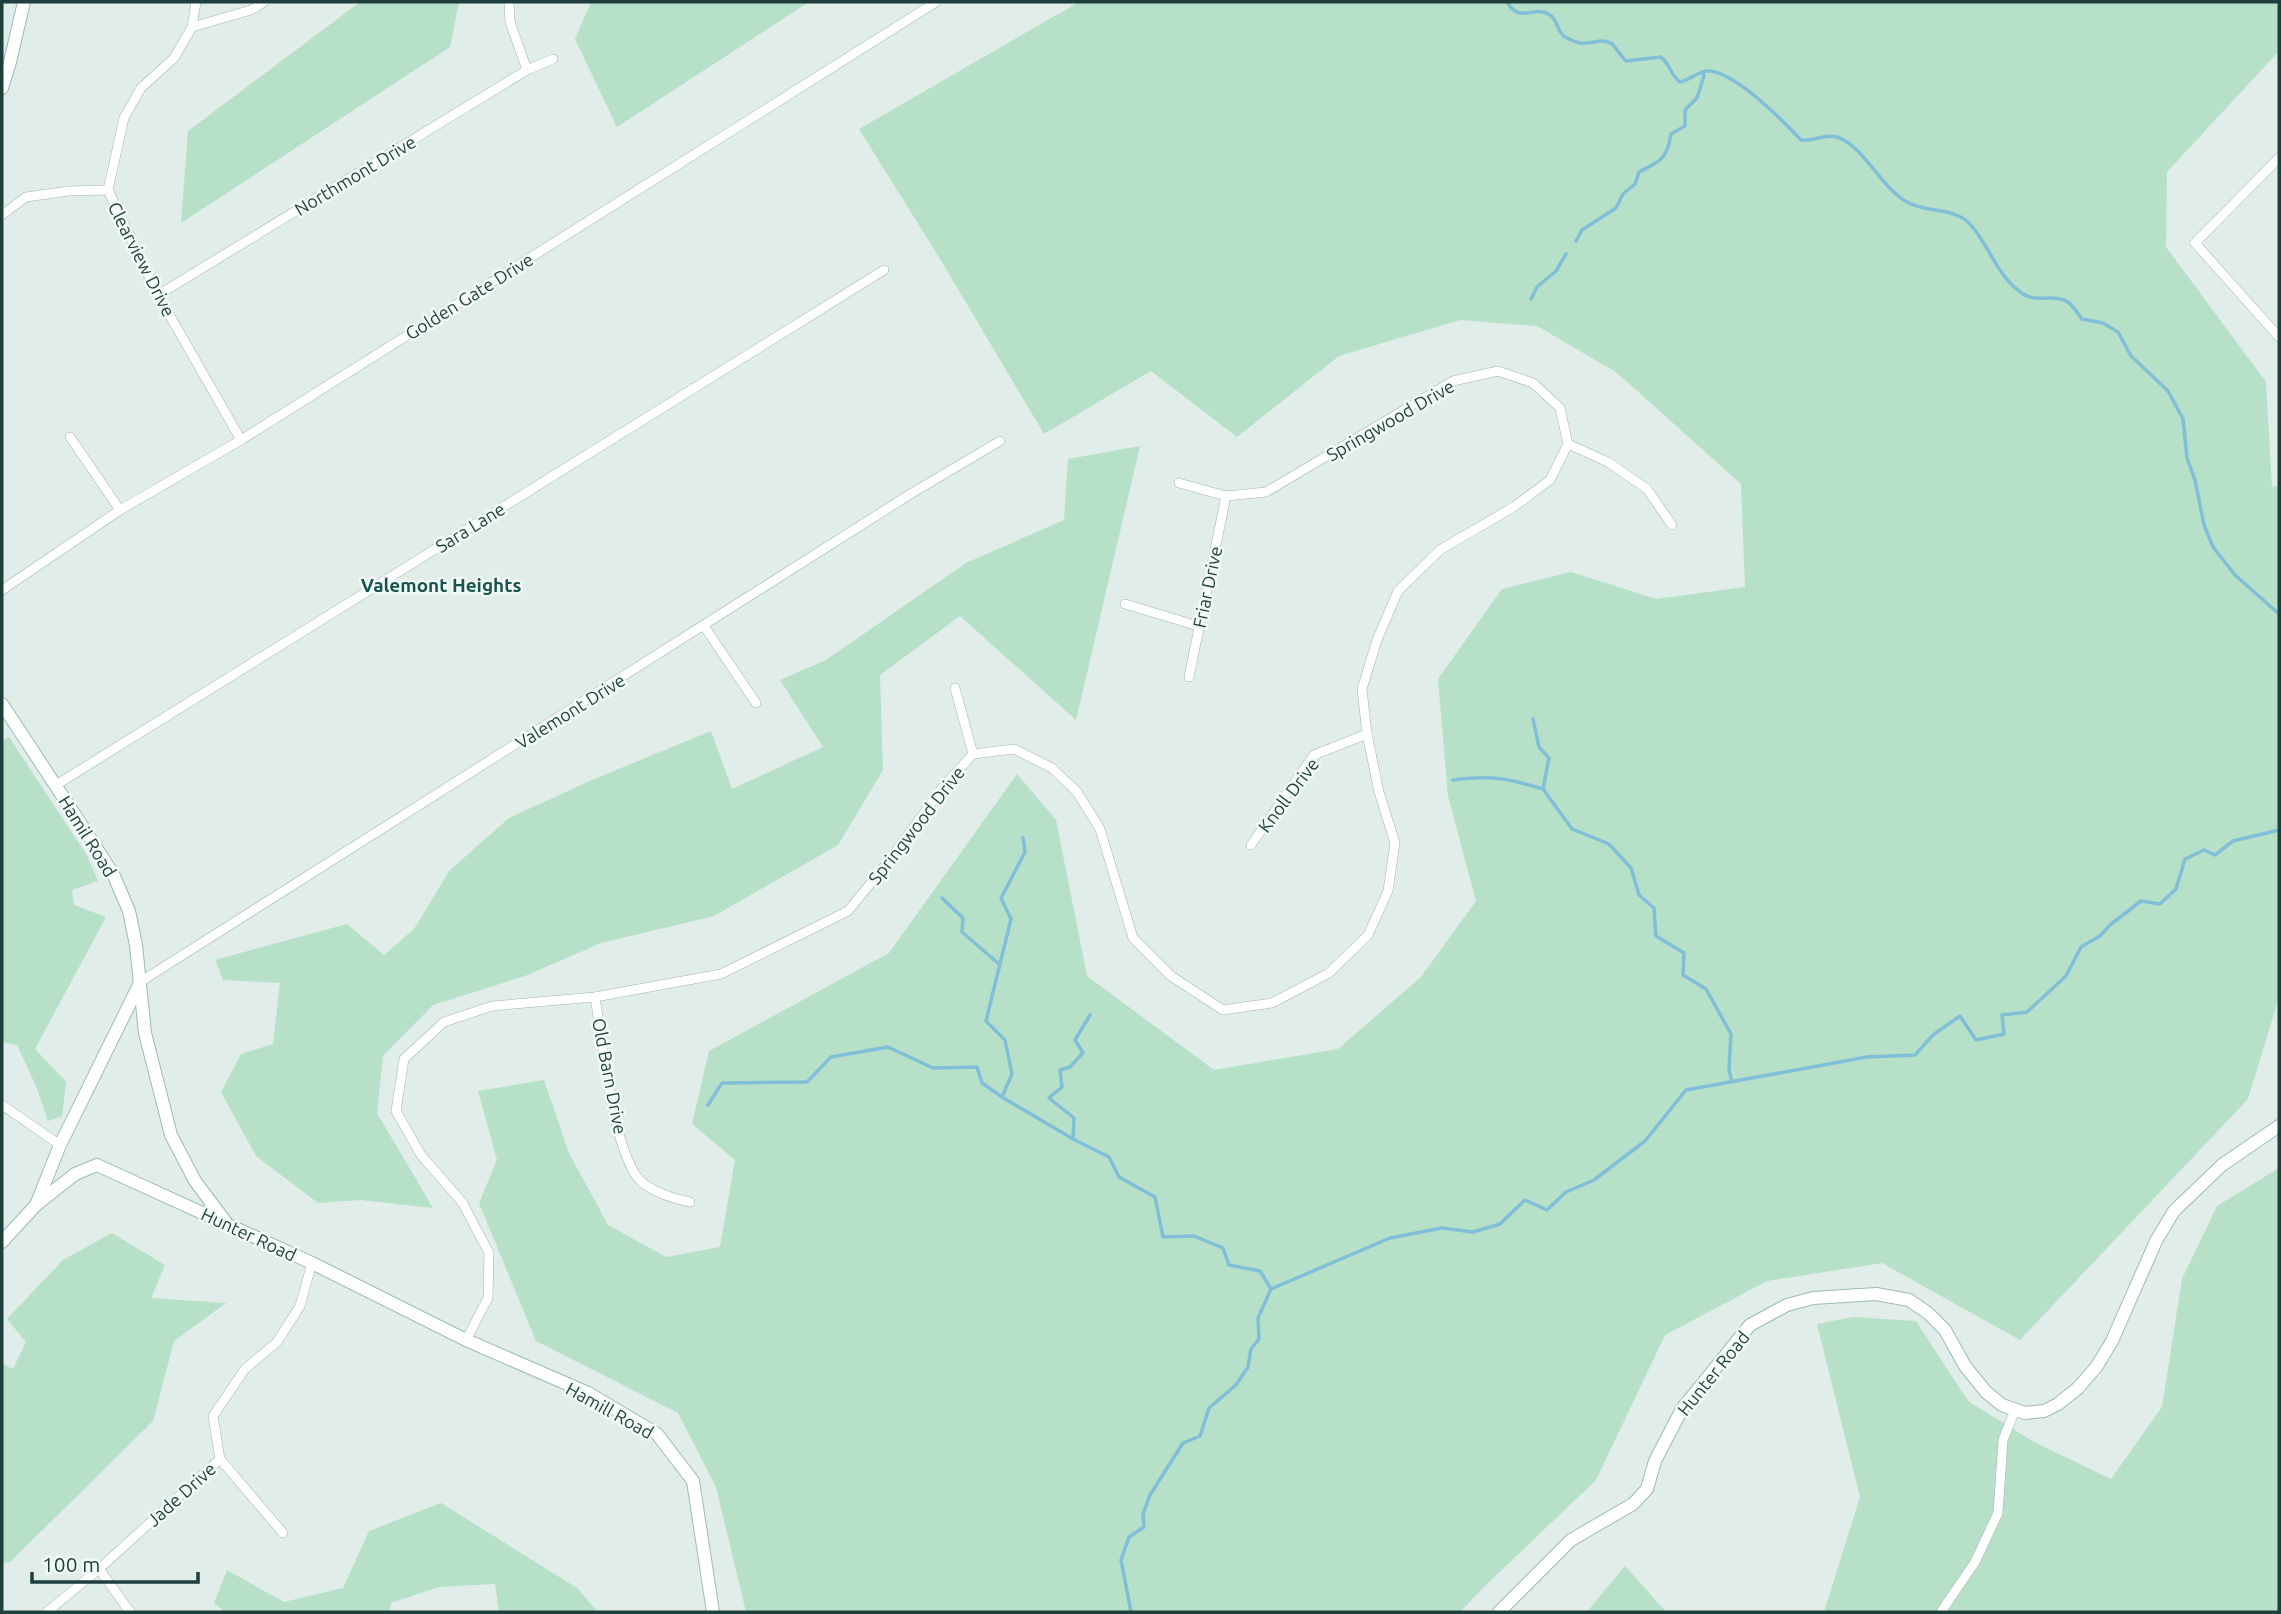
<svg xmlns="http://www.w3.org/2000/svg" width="2281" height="1614" viewBox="0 0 2281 1614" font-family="Ubuntu,sans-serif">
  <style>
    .green { fill: #b6e0c8 }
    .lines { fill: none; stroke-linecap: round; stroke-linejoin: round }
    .stream { stroke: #81bed8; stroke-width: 3.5 }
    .street-casing { stroke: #a2b5b1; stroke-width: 10 }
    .secondary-casing { stroke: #9dbab4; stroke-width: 14 }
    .street { stroke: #fff; stroke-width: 9 }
    .secondary { stroke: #fff; stroke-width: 12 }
    .labels { text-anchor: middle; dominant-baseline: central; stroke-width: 5; stroke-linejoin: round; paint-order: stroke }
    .street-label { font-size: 18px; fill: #1e3f3b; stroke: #f1f9f6 }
    .neighbourhood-label { font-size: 19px; font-weight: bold; fill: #18534e; stroke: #f1f9f6 }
  </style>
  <rect width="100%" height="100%" fill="#e0ede9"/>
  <g class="green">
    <polygon points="360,2 459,2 450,47 181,223 188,131"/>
    <polygon points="591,2 809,2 617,127 575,39"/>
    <polygon points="1079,2 2279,2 2279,51 2167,172 2166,247 2266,382 2272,487 2279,486 2279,997 2248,1099 2020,1340 1882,1263 1767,1281 1665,1335 1596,1480 1487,1584 1460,1612 746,1612 716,1487 678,1413 536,1341 479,1203 497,1160 478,1091 544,1080 569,1153 608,1225 666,1257 720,1247 735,1160 692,1124 709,1051 889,953 1017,774 1056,820 1087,976 1214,1070 1338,1049 1421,977 1476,901 1448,796 1438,679 1502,589 1571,572 1656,599 1745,587 1741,484 1616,372 1537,326 1460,320 1339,356 1237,437 1151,371 1044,434 942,262 859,129"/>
    <polygon points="1140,446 1076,720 960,616 880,675 883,770 838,845 714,916 601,943 525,976 433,1005 383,1056 377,1113 433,1208 361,1200 318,1203 256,1156 221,1092 241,1054 273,1044 280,983 223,980 215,960 347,924 384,955 414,929 450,870 509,818 592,780 711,731 732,789 823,747 780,680 826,660 966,563 1064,520 1068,459"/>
    <polygon points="9,737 86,854 98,881 72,890 74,905 106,917 35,1049 66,1082 62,1116 48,1121 36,1086 17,1045 2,1042 2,741"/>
    <polygon points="2279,1168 2279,1612 1824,1612 1860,1497 1817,1324 1853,1317 1916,1321 1968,1401 2034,1442 2111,1479 2162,1407 2182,1279 2217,1206"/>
    <polygon points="112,1233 165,1265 151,1298 226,1303 174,1341 153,1421 10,1562 2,1563 2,1363 13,1369 26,1342 7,1319 63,1260"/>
    <polygon points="441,1503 577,1588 598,1612 499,1612 495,1584 439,1587 391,1603 390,1612 225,1612 214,1603 227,1570 284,1602 343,1588 369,1531"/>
    <polygon points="1625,1566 1666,1612 1587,1612"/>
  </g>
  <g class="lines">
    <g class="stream">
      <path d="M1507,2C1521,25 1534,4 1550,15C1558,20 1557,32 1565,37C1569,39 1575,42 1580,43C1590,45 1603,37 1612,44C1617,49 1621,56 1626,61L1661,57C1670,64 1671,76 1680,82C1690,80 1700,70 1710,71C1737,74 1783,121 1801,140C1814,142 1824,133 1837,137C1864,146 1881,188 1907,202C1926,213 1951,207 1968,222C1990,244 1994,274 2023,294C2036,303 2056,293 2069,303C2074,307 2078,314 2082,319L2103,323L2118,332L2131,356L2168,391L2183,419L2187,458L2195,480L2204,525L2213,547L2235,575L2279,614"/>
      <path d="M1576,241L1582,230L1616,208L1623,194L1635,184L1639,172C1661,161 1667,159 1671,134L1685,126V110L1697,98L1704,76L1702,72"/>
      <polyline points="1531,299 1537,287 1556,271 1566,254"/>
      <polyline points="1533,719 1539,747 1549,758 1543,789 1572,829 1609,844 1631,868 1639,895 1654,908 1656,936 1684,953 1683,975 1706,989 1731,1034 1729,1068 1731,1079"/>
      <path d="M1453,780C1491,775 1507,778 1543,789"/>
      <polyline points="1023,838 1025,852 1001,898 1011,919 986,1021 1005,1040 1012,1074 1002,1097 1073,1139 1109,1157 1119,1177 1155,1197 1163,1237 1194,1236 1223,1248 1229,1265 1260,1271 1271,1289"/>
      <polyline points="942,898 963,918 962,932 999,964"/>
      <polyline points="708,1105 722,1083 807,1082 831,1057 888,1047 933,1068 977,1067 982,1083 1002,1097"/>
      <polyline points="1073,1139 1074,1118 1049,1098 1062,1087 1060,1070 1070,1067 1083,1053 1075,1040 1090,1015"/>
      <polyline points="1131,1612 1121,1560 1129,1537 1144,1527 1143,1514 1150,1495 1183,1443 1200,1436 1209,1408 1236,1385 1248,1367 1251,1349 1259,1339 1258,1318 1271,1289 1390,1238 1442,1228 1473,1232 1500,1224 1525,1200 1547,1210 1566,1192 1594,1180 1645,1141 1686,1090 1867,1057 1915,1055 1933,1035 1960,1016 1976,1040 2004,1034 2002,1015 2027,1012 2066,976 2081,947 2100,936 2110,925 2141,901 2160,904 2176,889 2185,859 2204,850 2215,855 2233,841 2279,830"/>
    </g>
    <g class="street-casing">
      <g id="street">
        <polyline points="196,2 192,27 174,58 141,88 124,118 108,190 158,295 241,440"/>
        <polyline points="509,2 510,22 527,70"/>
        <polyline points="192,27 251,10 264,2"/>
        <polyline points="2279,158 2195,243 2279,337"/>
        <polyline points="2,215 26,197 69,191 108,190"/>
        <polyline points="158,295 527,70 553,59"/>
        <polyline points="70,437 120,510"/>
        <polyline points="1568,444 1608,462 1647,489 1672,525"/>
        <polyline points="2,590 120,510 241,440 936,2"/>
        <polyline points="1125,604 1198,626"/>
        <polyline points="704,626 756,703"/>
        <polyline points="1189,677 1226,496"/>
        <polyline points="955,688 973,754"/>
        <polyline points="56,785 884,270"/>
        <polyline points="1251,845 1314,755 1367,734"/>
        <polyline points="140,982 912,493 1000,441"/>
        <path d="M595,997C603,1044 611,1139 637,1177C648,1191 674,1199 690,1202"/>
        <polyline points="2,1105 60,1145"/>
        <polyline points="466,1340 488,1298 489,1253 462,1202 421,1155 396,1111 404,1059 444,1022 492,1006 595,997 721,974 848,911 892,857 943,787 973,754 1014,749 1052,768 1077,792 1100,829 1133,938 1171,976 1223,1010 1272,1003 1329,973 1368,935 1388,891 1395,843 1379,792 1367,734 1362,689 1377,640 1398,591 1440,550 1515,506 1550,480 1568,444 1560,408 1533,383 1498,371 1453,381 1266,492 1226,496 1179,483"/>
        <polyline points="283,1533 220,1459 213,1416 245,1369 277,1342 300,1306 312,1263"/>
        <polyline points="99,1569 130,1612"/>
        <polyline points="47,1612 99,1569 220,1459"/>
        <polyline points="1941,1612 1975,1562 1998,1513 2003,1440 2015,1410"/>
      </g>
    </g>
    <g class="secondary-casing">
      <g id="secondary">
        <polyline points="2,88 10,62 24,2"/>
        <polyline points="2,704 92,841 114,876 129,911 136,945 145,1033 171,1135 195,1181 225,1221"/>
        <polyline points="36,1205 75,1174 97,1165 312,1263 466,1340 588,1393 657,1434 693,1481 713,1612"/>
        <polyline points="2,1242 36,1205 60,1145 140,983"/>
        <polyline points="1499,1612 1571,1540 1633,1504 1647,1489 1655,1461 1682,1409 1750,1325 1787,1305 1813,1298 1876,1294 1909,1300 1928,1313 1945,1330 1965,1366 1986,1392 2002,1405 2025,1413 2044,1411 2058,1404 2078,1388 2097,1366 2112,1341 2156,1241 2174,1211 2222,1165 2279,1126"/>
      </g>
    </g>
    <use href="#street" class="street"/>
    <use href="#secondary" class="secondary"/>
  </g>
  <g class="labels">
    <g class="street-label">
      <text transform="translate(355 175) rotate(-31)">Northmont Drive</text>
      <text transform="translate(142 259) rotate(63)">Clearview Drive</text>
      <text transform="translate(469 296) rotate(-32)">Golden Gate Drive</text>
      <text transform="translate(1390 420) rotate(-30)">Springwood Drive</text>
      <text transform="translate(470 527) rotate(-32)">Sara Lane</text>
      <text transform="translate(1207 587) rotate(-78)">Friar Drive</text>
      <text transform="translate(570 711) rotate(-32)">Valemont Drive</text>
      <text transform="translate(1288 795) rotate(-53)">Knoll Drive</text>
      <text transform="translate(916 825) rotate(-52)">Springwood Drive</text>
      <text transform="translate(88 836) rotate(58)">Hamil Road</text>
      <text transform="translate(610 1076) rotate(79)">Old Barn Drive</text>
      <text transform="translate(249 1234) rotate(25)">Hunter Road</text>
      <text transform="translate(1713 1373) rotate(-51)">Hunter Road</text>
      <text transform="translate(610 1410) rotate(29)">Hamill Road</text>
      <text transform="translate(181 1494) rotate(-42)">Jade Drive</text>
    </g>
    <g class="neighbourhood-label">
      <text x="441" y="585">Valemont Heights</text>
    </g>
  </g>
  <rect width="2281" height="1614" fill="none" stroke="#1e3f3b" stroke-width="7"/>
  <path d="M32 1572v10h166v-10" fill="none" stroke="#1e3f3b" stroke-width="3.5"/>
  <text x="42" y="1572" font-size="21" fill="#1e3f3b" stroke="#f1f9f6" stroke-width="5" paint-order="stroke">100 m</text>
</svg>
